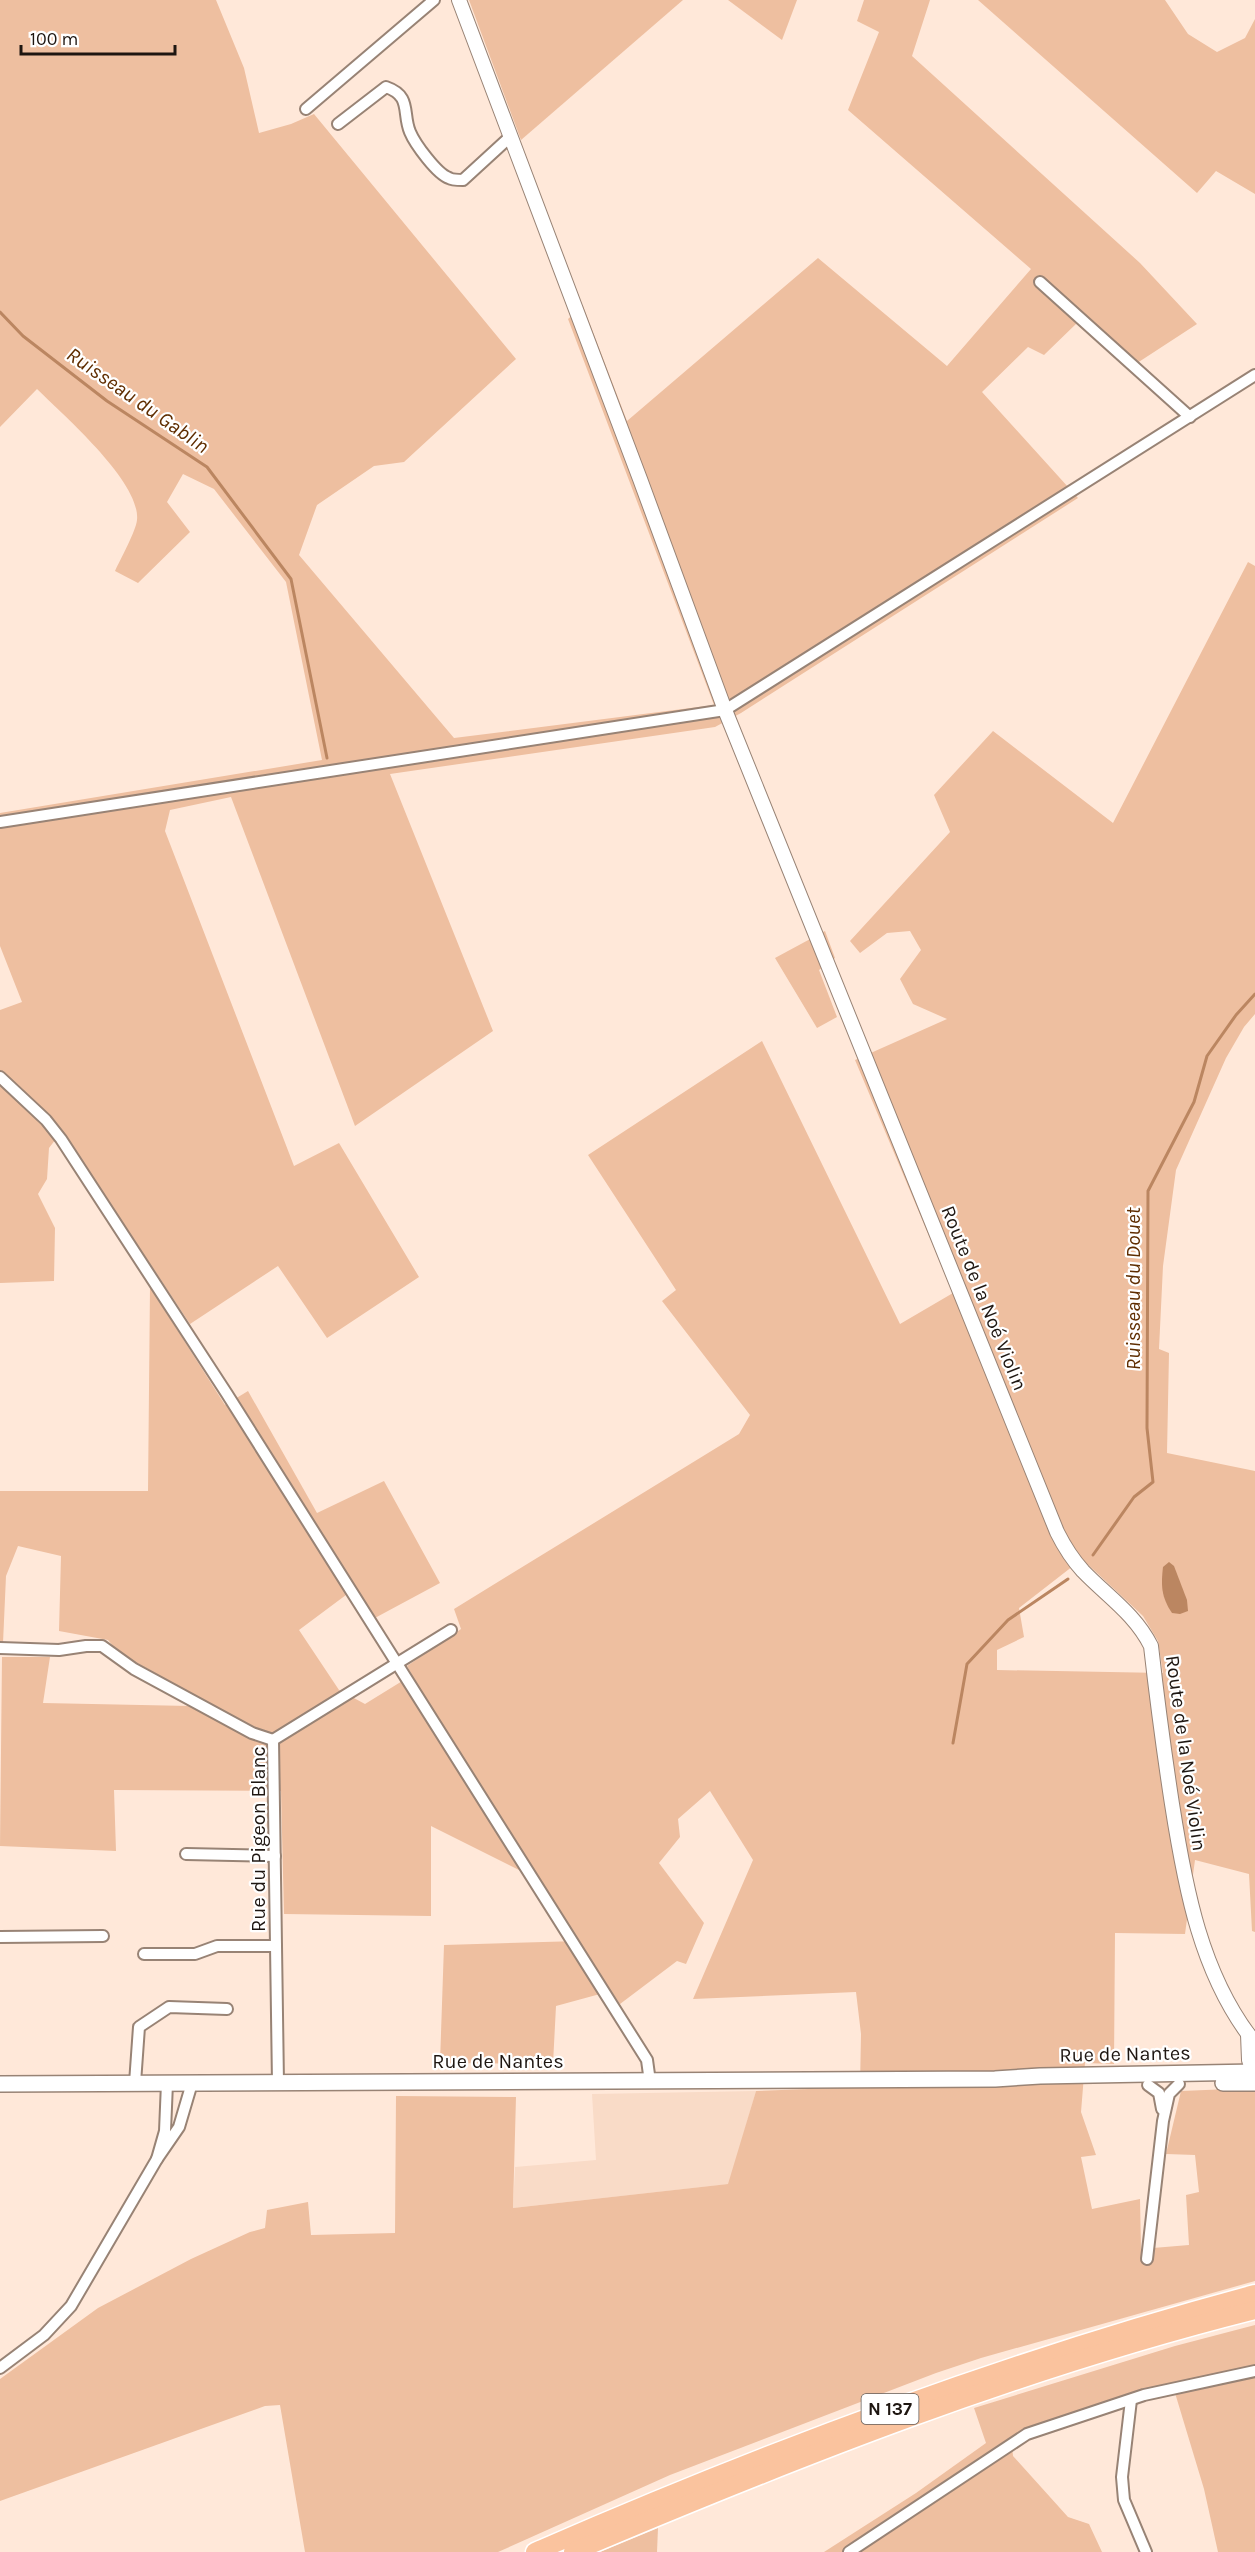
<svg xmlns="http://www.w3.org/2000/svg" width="1255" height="2552" viewBox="0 0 1255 2552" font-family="Karla,sans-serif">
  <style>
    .built { fill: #f9dbc7 }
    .green { fill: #eebfa0; fill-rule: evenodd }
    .water { fill: #bb8661 }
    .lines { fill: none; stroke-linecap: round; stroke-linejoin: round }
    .stream { stroke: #bb8661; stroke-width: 3 }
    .minor-casing { stroke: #988375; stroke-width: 14 }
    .tertiary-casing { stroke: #988375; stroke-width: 16 }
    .secondary-casing { stroke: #988375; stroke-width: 18 }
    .trunk-casing { stroke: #fff; stroke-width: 21 }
    .minor { stroke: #fff; stroke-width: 10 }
    .tertiary { stroke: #fff; stroke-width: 14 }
    .secondary { stroke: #fff; stroke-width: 15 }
    .trunk { stroke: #fac39e; stroke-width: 18 }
    .labels { text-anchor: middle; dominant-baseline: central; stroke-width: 4.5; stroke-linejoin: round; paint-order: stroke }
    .shield { fill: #fff; stroke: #625c58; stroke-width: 1.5 }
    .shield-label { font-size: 18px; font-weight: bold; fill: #1e1611 }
    .street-label { font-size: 20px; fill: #1e1611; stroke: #fff }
    .water-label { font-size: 21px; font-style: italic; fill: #5f2d00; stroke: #fff }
  </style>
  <rect width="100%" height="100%" fill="#ffe8d9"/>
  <polygon class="built" points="756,2091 729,2184 513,2208 515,2167 596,2160 592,2094"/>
  <g class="green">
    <path d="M0,0H216L244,68L259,133L291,124L314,114L516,359L404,462L374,466L317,505L299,555L454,738L714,705L568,319L583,306L627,421L818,258L947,366L1031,269L848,110L879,32L857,21L864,0H930L912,56L1140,263L1197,324L1128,369L1078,322L1044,355L1028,347L982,392L1078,498L741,713L715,727L390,774L493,1031L355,1126L231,797L170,810L165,831L294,1166L339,1143L419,1277L327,1338L278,1266L190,1324L62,1131L49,1148L47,1179L38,1194L55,1228L54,1281L0,1283V1010L22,1002L0,946V813L322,760L286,582L214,489L183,474L167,502L190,532L138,583L115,571C120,560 136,531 137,520C141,482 63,415 37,389L0,427Z"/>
    <polygon points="469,0 683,0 521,140"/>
    <polygon points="728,0 797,0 782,40"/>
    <polygon points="978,0 1165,0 1188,34 1217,52 1245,38 1255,19 1255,194 1216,171 1197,193"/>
    <path d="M1248,562L1255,566V1014L1244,1027L1226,1058L1176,1170L1163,1266L1159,1349L1169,1353L1167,1453L1255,1471V1932L1252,1931L1249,1874L1195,1860L1185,1934L1115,1933L1114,2064L1085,2063L1081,2112L1096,2155L1081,2157L1092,2209L1140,2199L1141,2249L1189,2245L1186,2195L1199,2192L1195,2155L1166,2154L1181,2091L1255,2088V2281L981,2358L936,2373L670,2475L498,2552H305L280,2405L265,2406L0,2501V2379L98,2308L191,2259L250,2232L265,2228L267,2210L308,2202L311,2235L395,2233L396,2096L516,2097L513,2208L728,2184L756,2091L860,2087L861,2034L856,1992L693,1999L753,1860L710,1791L678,1819L680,1837L659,1863L704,1923L686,1964L677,1961L620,2004L611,1991L556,2006L553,2064L440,2063L444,1945L579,1941L541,1881L431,1826V1916L284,1914L281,1791L114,1790L116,1851L0,1846L2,1657H50L43,1703L190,1706L193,1694L119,1653L108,1640L59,1631L61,1556L18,1546L6,1576L3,1643L0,1642V1491H148L150,1287L225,1405L248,1391L317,1513L384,1481L440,1583L373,1619L354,1589L299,1630L339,1690L365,1704L412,1675L407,1666L461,1629L454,1609L739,1434L750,1415L662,1301L676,1290L588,1155L762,1041L900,1324L953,1293L855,1060L947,1019L913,1004L900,979L921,950L910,931L887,933L860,953L850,941L950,832L934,795L993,731L1113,823ZM1082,1559L1143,1616L1158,1641L1163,1673L997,1670V1650L1024,1637L1019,1608Z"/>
    <polygon points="825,931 835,958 819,970 837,1017 817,1028 775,958"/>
    <polygon points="1255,2325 1255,2552 1218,2552 1204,2489 1172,2383 1064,2415 1011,2437 1013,2456 1068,2517 1089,2524 1102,2552 824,2552 916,2493 986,2443 974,2408 1175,2346"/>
    <polygon points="658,2528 657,2552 600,2552"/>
  </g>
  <path class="water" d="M1169,1562L1174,1566L1187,1600L1188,1611L1180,1614L1172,1613C1161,1597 1161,1585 1163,1567Z"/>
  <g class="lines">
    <g class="stream">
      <polyline points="0,312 23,336 107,401 207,467 291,579 327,758"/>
      <polyline points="1093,1555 1134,1497 1153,1482 1147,1428 1148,1191 1194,1102 1207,1056 1236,1015 1255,994"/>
      <polyline points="953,1743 967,1664 1008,1620 1068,1579"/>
    </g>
    <g class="minor-casing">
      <g id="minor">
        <polyline points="306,109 434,0"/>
        <path d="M338,124L386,87C412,96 402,113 410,132C415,144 437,174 449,178C452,180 459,180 463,180L511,136"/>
        <polyline points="1040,282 1190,417"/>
        <polyline points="0,822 725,710 1255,375"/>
        <polyline points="0,1077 46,1120 61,1139 227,1394 647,2060 650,2082"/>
        <polyline points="0,1648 59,1650 86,1646 102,1646 134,1669 252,1733 273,1740"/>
        <polyline points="186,1854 275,1856"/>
        <polyline points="0,1937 103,1936"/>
        <polyline points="144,1954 195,1954 217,1946 276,1946"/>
        <polyline points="135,2083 139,2027 169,2007 227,2009"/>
        <polyline points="167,2083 165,2131 157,2159 179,2127 192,2083"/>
        <polyline points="278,2083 273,1740 451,1630"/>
        <polyline points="1148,2085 1159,2093 1162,2109"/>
        <polyline points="1147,2259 1163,2121 1169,2094 1179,2084"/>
        <polyline points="0,2368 44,2335 71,2306 157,2159"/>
        <polyline points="1131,2400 1122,2477 1124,2500 1146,2552"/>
        <polyline points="849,2552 1027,2434 1144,2395 1255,2371"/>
      </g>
    </g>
    <g class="tertiary-casing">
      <g id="tertiary">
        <path d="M459,0L640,479L725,710L1057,1532C1064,1546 1072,1559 1083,1571C1107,1596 1135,1614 1151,1646C1157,1699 1164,1752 1172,1804C1185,1887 1201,1976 1255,2043"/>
        <polyline points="1248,2034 1249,2060 1255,2079"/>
      </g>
    </g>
    <g class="secondary-casing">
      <g id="secondary">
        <polyline points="1223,2083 1255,2083"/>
        <polyline points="0,2084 995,2079 1040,2076 1255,2072"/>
      </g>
    </g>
    <g class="trunk-casing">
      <g id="trunk">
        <path d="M535,2552C769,2450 1008,2360 1255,2294"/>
        <path d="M573,2552C795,2458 1020,2369 1255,2310"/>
      </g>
    </g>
    <use href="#minor" class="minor"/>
    <use href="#tertiary" class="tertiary"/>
    <use href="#secondary" class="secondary"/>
    <use href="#trunk" class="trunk"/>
  </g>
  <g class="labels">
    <rect class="shield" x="861.5" y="2394" width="57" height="30" rx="4.5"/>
    <g class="shield-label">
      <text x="890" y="2409">N 137</text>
    </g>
    <g class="street-label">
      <text transform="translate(984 1298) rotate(68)">Route de la Noé Violin</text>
      <text transform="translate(1186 1753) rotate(82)">Route de la Noé Violin</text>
      <text transform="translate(258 1839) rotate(-90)">Rue du Pigeon Blanc</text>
      <text transform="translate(1125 2054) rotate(-1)">Rue de Nantes</text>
      <text x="498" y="2061">Rue de Nantes</text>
    </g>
    <g class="water-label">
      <text transform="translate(138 400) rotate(35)">Ruisseau du Gablin</text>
      <text transform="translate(1133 1289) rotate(-90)">Ruisseau du Douet</text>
    </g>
  </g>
  <path d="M21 45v9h154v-9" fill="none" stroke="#1e1611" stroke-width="3"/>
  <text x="30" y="45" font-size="18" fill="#1e1611" stroke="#ffffff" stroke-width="4.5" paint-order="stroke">100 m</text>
</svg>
